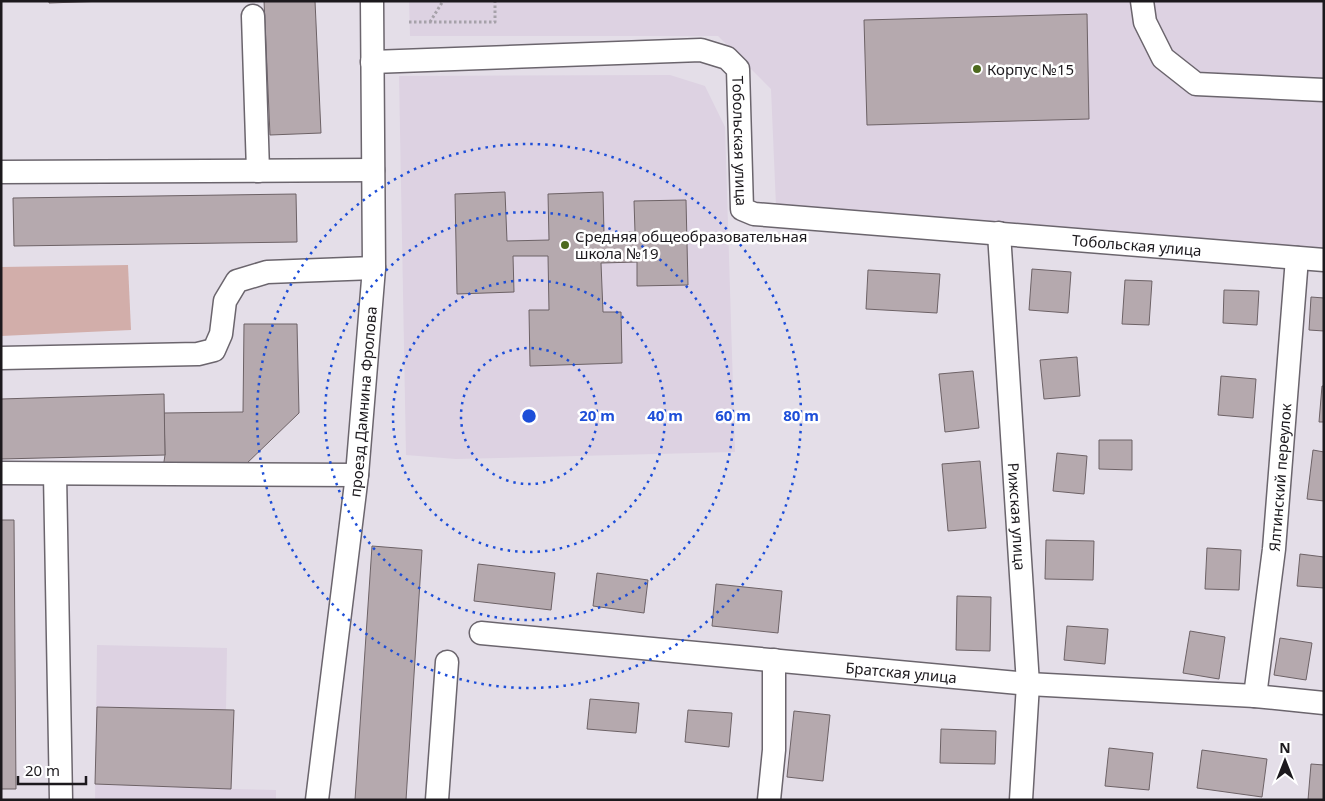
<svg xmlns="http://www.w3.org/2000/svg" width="1325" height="801" viewBox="0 0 1325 801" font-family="'Noto Sans',sans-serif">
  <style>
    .built { fill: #ddd2e2 }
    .pitch { fill: #d2aeaa }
    .building { fill: #b5a9ae; stroke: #6d6266 }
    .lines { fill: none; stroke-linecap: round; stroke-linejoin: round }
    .minor-casing { stroke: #6b656d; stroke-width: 25 }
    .path { stroke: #a6a1a9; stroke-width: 3; stroke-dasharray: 2.5 2.5; stroke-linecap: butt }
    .minor { stroke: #fff; stroke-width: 22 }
    .ring { fill: none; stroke: #1d4ed8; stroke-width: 2.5; stroke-dasharray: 2.5 5 }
    .poi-dot { fill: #4d6a1e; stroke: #fff; stroke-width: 2 }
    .labels { text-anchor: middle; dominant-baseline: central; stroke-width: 5; stroke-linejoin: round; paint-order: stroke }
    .poi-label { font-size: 15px; fill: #1c191d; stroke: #fff; text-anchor: start }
    .street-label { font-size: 15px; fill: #1c191d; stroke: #fff }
    .centre { fill: #1d4ed8; stroke: #fff; stroke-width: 2.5 }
    .ring-label { font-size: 15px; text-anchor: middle; font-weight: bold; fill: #1d4ed8; stroke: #fff; stroke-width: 5; stroke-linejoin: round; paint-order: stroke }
  </style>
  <rect width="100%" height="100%" fill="#e4dee8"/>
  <g class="built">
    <polygon points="409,1 1324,1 1324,248 776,206 771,89 718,36 410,36"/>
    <polygon points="670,75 705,86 725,127 735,452 456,459 406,455 399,76"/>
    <polygon points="97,645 227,648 226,710 234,710 231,789 276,790 276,800 95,800"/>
  </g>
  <polygon class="pitch" points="128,265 131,330 1,336 1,267"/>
  <g class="building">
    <polygon points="49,1 106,1 49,3"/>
    <polygon points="264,1 315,1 321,133 270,135"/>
    <polygon points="1087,14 1089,119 867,125 864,20"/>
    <polygon points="505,192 507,241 549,240 548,194 603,192 604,233 635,232 634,201 686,200 688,285 637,286 637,262 601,263 603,312 621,312 622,363 530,366 529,310 549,310 548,256 513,256 514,292 457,294 455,194"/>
    <polygon points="296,194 297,242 14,246 13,198"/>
    <polygon points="1032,269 1071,272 1068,313 1029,310"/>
    <polygon points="868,270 940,274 937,313 866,309"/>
    <polygon points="1125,280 1152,281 1149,325 1122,324"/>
    <polygon points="1224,290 1259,291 1257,325 1223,323"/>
    <polygon points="1311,297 1324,298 1324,331 1309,330"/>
    <polygon points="244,324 297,324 299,413 244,466 163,468 165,455 164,413 243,412"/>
    <polygon points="1077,357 1080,396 1044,399 1040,360"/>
    <polygon points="973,371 979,428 945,432 939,374"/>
    <polygon points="1221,376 1256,379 1253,418 1218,415"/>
    <polygon points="1322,386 1324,386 1324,422 1319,422"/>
    <polygon points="164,394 165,455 1,459 1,399"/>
    <polygon points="1099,440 1132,440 1132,470 1099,469"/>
    <polygon points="1313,450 1324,452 1324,501 1307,499"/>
    <polygon points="1057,453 1087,456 1084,494 1053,491"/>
    <polygon points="980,461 986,528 948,531 942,464"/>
    <polygon points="1,520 14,520 16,789 1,789"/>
    <polygon points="1046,540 1094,541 1093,580 1045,579"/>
    <polygon points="372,546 422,550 406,800 355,800"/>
    <polygon points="1207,548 1241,550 1239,590 1205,589"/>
    <polygon points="1300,554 1324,557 1324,588 1297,586"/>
    <polygon points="478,564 555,573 551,610 474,601"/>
    <polygon points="597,573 648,580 644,613 593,606"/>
    <polygon points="716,584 782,591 778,633 712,626"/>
    <polygon points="957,596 991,597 990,651 956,650"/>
    <polygon points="1067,626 1108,629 1105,664 1064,660"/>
    <polygon points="1190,631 1225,637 1219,679 1183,673"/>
    <polygon points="1280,638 1312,643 1306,680 1274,675"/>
    <polygon points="590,699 639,703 636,733 587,729"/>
    <polygon points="97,707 234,710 231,789 95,784"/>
    <polygon points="688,710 732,713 729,747 685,742"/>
    <polygon points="794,711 830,715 823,781 787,777"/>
    <polygon points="941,729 996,731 995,764 940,763"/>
    <polygon points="1109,748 1153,753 1149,790 1105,786"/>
    <polygon points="1202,750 1267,759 1262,797 1197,788"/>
    <polygon points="1311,764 1324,765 1324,800 1308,800"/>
  </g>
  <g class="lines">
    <g class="minor-casing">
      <g id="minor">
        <polyline points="1142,1 1145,22 1163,58 1196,84 1324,90"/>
        <polyline points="253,16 258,171"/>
        <path id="s1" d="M372,62L701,50L727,58L738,69L742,209L754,214L1324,260"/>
        <polyline points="1,172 373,170"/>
        <path id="s2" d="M999,233L1028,684L1021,800"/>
        <polyline points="1,358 198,354 214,350 221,334 225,301 237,281 267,272 374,268"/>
        <polyline points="1,473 357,475"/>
        <polyline points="55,474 61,800"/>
        <path id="s3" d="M481,633L1028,684L1255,696L1324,703"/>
        <path id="s4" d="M1255,696L1274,549L1297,258"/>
        <path id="s5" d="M317,800L357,475L374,268L372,1"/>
        <polyline points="437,800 447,662"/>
        <polyline points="769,800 774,750 774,660"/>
      </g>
    </g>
    <g class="path">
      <polyline points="409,22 495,22 495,1"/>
      <polyline points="430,22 443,1"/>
    </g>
    <use href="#minor" class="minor"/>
  </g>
  <g class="ring">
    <circle cx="529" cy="416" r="68"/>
    <circle cx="529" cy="416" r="136"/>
    <circle cx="529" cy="416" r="204"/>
    <circle cx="529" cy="416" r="272"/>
  </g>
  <g class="poi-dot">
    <circle cx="977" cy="69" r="5"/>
    <circle cx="565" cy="245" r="5"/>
  </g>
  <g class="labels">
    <g class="poi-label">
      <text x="987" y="69">Корпус №15</text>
      <text x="575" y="236">Средняя общеобразовательная<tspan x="575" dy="17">школа №19</tspan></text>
    </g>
    <g class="street-label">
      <text stroke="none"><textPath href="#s1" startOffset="444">Тобольская улица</textPath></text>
      <text stroke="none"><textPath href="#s1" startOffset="909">Тобольская улица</textPath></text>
      <text stroke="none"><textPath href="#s5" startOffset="401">проезд Дамнина Фролова</textPath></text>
      <text stroke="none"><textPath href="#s4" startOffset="220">Ялтинский переулок</textPath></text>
      <text stroke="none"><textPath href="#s2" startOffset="284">Рижская улица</textPath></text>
      <text stroke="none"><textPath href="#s3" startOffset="422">Братская улица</textPath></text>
    </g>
  </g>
  <circle cx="529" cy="416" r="8" class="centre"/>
  <g class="ring-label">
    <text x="597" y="421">20 m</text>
    <text x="665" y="421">40 m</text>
    <text x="733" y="421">60 m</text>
    <text x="801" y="421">80 m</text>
  </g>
  <rect width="1325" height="801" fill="none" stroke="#1c191d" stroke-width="5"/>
  <g transform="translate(1285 761)" stroke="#ffffff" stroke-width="4" paint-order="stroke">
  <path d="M0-4L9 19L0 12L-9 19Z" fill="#1c191d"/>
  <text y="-8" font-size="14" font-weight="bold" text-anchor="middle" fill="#1c191d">N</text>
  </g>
  <path d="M18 776v8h68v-8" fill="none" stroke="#1c191d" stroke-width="2.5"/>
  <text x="25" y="776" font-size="15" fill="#1c191d" stroke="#ffffff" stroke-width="4" paint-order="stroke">20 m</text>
</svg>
